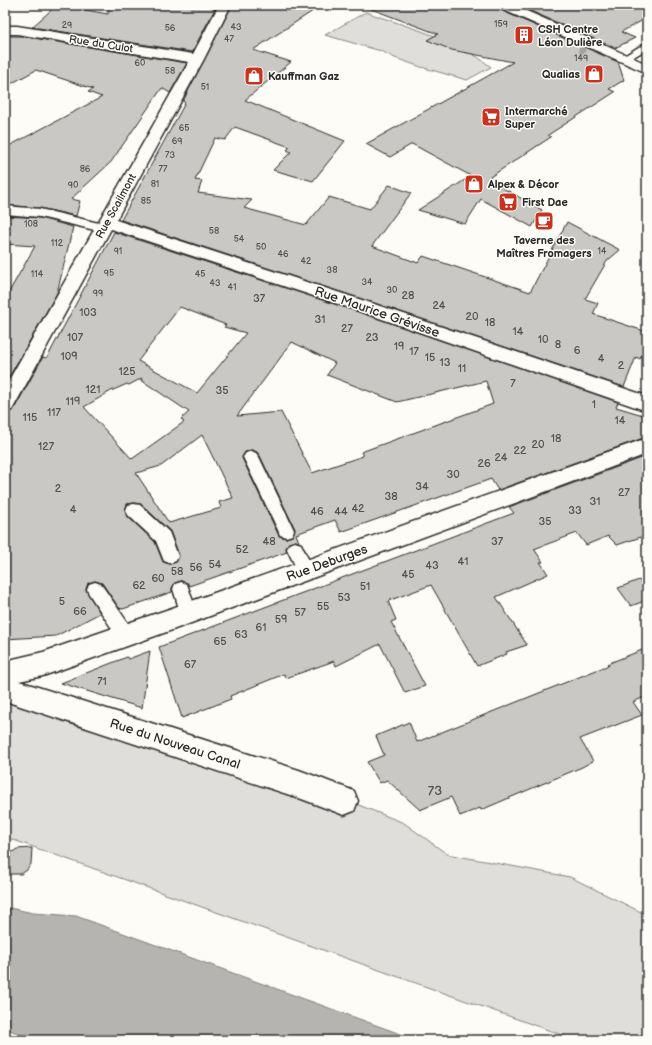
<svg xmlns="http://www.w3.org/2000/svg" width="652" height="1045" viewBox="0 0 652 1045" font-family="'Balsamiq Sans',sans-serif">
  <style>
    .green { fill: #dfdeda; stroke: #858482 }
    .water { fill: #b5b4b1; stroke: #7e7d7b }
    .building { fill: #c9c8c4; stroke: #2b2b2b; fill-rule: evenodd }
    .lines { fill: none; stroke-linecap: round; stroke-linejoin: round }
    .service-casing { stroke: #2b2b2b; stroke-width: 3 }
    .minor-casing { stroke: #2b2b2b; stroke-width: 3 }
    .primary-casing { stroke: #2b2b2b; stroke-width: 3 }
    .service { fill: #fdfcf7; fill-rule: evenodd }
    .minor { fill: #fdfcf7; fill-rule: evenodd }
    .primary { fill: #fdfcf7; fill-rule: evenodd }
    .tree { fill: #a2a29f }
    .labels { text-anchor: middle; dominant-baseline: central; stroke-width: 3; stroke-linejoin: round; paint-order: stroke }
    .far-number-label { font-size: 9px; fill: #525251 }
    .far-poi-label { font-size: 11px; font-weight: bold; fill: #2b2b2b; stroke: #fdfcf7; text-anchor: start }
    .far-street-label { font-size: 11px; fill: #2b2b2b; stroke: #fdfcf7 }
    .number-label { font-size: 11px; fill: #525251 }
    .street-label { font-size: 13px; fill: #2b2b2b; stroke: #fdfcf7 }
    .near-number-label { font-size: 13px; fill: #525251 }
  </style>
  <rect width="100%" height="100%" fill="#fdfcf7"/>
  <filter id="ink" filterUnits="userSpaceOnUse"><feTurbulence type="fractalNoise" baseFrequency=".025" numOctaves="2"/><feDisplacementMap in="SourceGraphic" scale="8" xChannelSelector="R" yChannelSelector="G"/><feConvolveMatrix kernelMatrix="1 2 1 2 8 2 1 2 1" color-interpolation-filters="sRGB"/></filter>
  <g filter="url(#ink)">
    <g class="green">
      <path d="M366,12C407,27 457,39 491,67L467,80L421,67L395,58L381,51L325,35Z"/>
      <polygon points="5,688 346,800 404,823 447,854 570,877 647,915 647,1040 576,1040 5,837"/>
    </g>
    <polygon class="water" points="5,907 33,913 76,916 417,1040 34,1040 5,1028"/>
    <g class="building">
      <polygon points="57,5 108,14 109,5 217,5 192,52 32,27"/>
      <polygon points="232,5 322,5 253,50 291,62 245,100 345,141 313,181 273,170 291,152 287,150 290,147 235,127 225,140 215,138 195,180 202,181 198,193 252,200 244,208 306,225 329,197 370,209 389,185 411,193 372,246 418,263 423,256 530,292 567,222 620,250 607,261 585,299 598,303 593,314 647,332 647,343 640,359 636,357 624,387 371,302 121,220 185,103 183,101"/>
      <polygon points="366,5 496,5 498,9 618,62 624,80 609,89 615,92 548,135 551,137 487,179 542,210 532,227 481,199 465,224 418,210 471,176 412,144 390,157 366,144 513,62 452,50 427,40 438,34 366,7"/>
      <polygon points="517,5 647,5 647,18 621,32 635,38 615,48"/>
      <polygon points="5,36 21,36 187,63 170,93 162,88 111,162 71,199 80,201 76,216 40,208 5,205 5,148 102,97 88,92 93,89 36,70 5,87"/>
      <polygon points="5,216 40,218 73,227 57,293 5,384 5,299 35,246 5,244"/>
      <path d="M114,232L359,312L618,402L616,407L643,415L646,437L498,490L491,479L341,532L335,520L296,534L299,542L295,541L289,543L286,548L287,552L189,586L187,583L181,581L175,583L172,588V592L123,609L119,608L102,583L95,581L88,583L86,590L100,613L56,636L5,639V413L13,411L43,357L47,358ZM180,307L226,325L224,327L246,333L197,393L138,361ZM292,342L335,363L327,375L397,402L486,381L493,404L361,452L363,456L312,473L281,412L237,416ZM142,378L141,380L189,412L181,419L184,422L132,459L84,407L111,391L127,384L129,385ZM202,435L233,498L219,502L221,508L169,523L136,473L161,466ZM252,450L257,452L260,456L295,529L292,536L286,538L279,536L242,458L245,452ZM134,503L141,504L170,531L179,555L176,562L170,564L163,562L155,542L127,516L125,511L127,504Z"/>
      <polygon points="647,456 647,535 617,545 608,536 586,545 577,533 534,549 543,562 540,562 548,574 496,597 527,645 506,652 507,654 477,666 431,585 388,601 396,620 391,622 425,686 405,693 380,644 336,666 334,661 286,678 284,674 230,696 231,699 182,718 159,647 514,513 509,507"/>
      <polygon points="639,580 647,591 647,600 631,606 618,588"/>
      <polygon points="647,648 647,696 633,702 642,715 580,739 593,761 582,767 481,810 480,808 460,816 451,797 420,810 387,780 380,783 367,762 384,755 376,736 409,722 417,742 609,665 607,664"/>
      <polygon points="150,651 142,708 61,683 127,657 128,659"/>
      <polygon points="32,848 31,864 27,870 21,874 6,874 7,860 11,853 17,849"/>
    </g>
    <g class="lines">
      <g class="service-casing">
        <g id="service">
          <polygon points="647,42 647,49 627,61 621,61 619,59"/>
          <polygon points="5,206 40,209 107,225 109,228 107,231 103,232 40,217 5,214"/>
          <polygon points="251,451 256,453 259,457 294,530 292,535 286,537 280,535 278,530 243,457 246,453"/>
          <polygon points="134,504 140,505 169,532 178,556 176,561 170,563 164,561 156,541 128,515 126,510 128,505"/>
          <polygon points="295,542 301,544 314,571 312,576 306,578 300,576 287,549 289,544"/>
          <polygon points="95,582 101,584 132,629 135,635 132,641 126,643 120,641 89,594 87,589 89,584"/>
          <polygon points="181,582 187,584 197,613 194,618 188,621 182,618 173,589 175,584"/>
        </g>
      </g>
      <g class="minor-casing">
        <g id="minor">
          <polygon points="219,5 231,5 204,59 116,220 371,303 647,396 647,411 359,311 111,229 12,410 5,412 5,387 189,62 17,34 5,34 5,26 17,26 193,54"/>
          <polygon points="647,438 647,454 175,629 43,676 19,681 299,770 354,791 358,801 354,811 344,815 299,798 5,701 5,661 43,652 175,607"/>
        </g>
      </g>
      <g class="primary-casing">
        <polygon id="primary" points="497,5 513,5 647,64 647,73 499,8"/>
      </g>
      <use href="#service" class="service"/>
      <use href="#minor" class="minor"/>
      <use href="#primary" class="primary"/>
    </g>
    <circle class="tree" cx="582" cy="50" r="3.5"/>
  </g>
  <defs>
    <g id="building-square" transform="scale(1)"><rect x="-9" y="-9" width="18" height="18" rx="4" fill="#c8321e" stroke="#fdfcf7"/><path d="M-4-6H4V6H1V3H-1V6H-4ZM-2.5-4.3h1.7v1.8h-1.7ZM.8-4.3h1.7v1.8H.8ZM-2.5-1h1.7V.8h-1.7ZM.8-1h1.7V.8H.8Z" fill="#fff"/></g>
    <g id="shop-square" transform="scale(1)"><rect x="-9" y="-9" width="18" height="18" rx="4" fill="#c8321e" stroke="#fdfcf7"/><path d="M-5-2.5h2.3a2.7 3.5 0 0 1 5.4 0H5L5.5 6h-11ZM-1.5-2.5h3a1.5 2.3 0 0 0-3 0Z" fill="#fff"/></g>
    <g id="supermarket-square" transform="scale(1)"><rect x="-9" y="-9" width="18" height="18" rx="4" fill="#c8321e" stroke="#fdfcf7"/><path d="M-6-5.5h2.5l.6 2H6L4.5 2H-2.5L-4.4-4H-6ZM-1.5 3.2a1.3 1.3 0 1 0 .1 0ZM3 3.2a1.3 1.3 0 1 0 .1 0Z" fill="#fff"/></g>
    <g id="cafe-square" transform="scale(1)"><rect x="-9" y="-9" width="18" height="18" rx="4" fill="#c8321e" stroke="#fdfcf7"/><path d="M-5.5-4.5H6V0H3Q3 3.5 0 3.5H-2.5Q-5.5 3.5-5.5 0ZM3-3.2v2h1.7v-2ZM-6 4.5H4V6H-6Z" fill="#fff"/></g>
  </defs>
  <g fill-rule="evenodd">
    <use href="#building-square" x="524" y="35"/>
    <use href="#shop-square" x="594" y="74"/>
    <use href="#shop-square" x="254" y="76"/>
    <use href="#supermarket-square" x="491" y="117"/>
    <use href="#shop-square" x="474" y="184"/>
    <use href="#supermarket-square" x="508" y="202"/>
    <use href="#cafe-square" x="544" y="221"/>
  </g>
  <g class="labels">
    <g class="far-number-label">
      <text x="501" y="24">159</text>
      <text x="67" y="25">29</text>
      <text x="236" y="27">43</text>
      <text x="170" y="28">56</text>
      <text x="229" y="39">47</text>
      <text x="581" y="58">149</text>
      <text x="140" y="63">60</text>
      <text x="170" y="71">58</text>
      <text x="205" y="87">51</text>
      <text x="184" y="128">65</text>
      <text x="177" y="141">69</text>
      <text x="170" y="155">73</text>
      <text x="85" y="169">86</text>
      <text x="163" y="169">77</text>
      <text x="155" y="184">81</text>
      <text x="73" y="185">90</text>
      <text x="146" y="201">85</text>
      <text x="31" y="224">108</text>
      <text x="214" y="231">58</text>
      <text x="239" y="239">54</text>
      <text x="57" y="243">112</text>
      <text x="261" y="247">50</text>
      <text x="118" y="251">91</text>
      <text x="602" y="251">14</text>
      <text x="283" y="254">46</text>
      <text x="306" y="261">42</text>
      <text x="332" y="270">38</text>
      <text x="109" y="273">95</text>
      <text x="37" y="274">114</text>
      <text x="200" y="274">45</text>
      <text x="367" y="282">34</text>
      <text x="215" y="283">43</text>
      <text x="232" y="287">41</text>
      <text x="392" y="290">30</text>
      <text x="98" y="293">99</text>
    </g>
    <g class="far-poi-label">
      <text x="538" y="29">CSH Centre<tspan x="538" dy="13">Léon Dulière</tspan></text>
      <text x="580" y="74" text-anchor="end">Qualias</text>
      <text x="268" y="76">Kauffman Gaz</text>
      <text x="505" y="111">Intermarché<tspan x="505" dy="13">Super</tspan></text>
      <text x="488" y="184">Alpex &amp; Décor</text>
      <text x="522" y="202">First Dae</text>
      <text x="544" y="240" text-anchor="middle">Taverne des<tspan x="544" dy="13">Maîtres Fromagers</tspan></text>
    </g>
    <g class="far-street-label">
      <text transform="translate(101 44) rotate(9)">Rue du Culot</text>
      <text transform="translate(116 206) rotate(-61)">Rue Scailmont</text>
    </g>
    <g class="number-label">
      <text x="408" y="295">28</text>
      <text x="259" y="298">37</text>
      <text x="439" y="305">24</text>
      <text x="88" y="312">103</text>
      <text x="472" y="316">20</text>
      <text x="320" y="319">31</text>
      <text x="490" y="322">18</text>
      <text x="347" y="328">27</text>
      <text x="518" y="331">14</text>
      <text x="75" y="337">107</text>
      <text x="372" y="337">23</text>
      <text x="543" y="339">10</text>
      <text x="558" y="344">8</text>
      <text x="399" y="346">19</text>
      <text x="577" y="350">6</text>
      <text x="414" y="351">17</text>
      <text x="69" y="356">109</text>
      <text x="430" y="357">15</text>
      <text x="601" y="358">4</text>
      <text x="445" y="362">13</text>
      <text x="621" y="365">2</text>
      <text x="462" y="368">11</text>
      <text x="127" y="371">125</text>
      <text x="513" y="383">7</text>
      <text x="93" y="389">121</text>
      <text x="222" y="390">35</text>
      <text x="73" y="401">119</text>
      <text x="594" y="404">1</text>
      <text x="54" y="412">117</text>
      <text x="30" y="417">115</text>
      <text x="620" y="420">14</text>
      <text x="556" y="438">18</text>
      <text x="538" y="444">20</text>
      <text x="46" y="446">127</text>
      <text x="520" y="450">22</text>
      <text x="501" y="457">24</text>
      <text x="484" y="463">26</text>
      <text x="453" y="474">30</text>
      <text x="422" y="486">34</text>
      <text x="58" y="488">2</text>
      <text x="624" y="492">27</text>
      <text x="391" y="496">38</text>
      <text x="595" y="501">31</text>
      <text x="358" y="508">42</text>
      <text x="73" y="509">4</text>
      <text x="575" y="510">33</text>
      <text x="317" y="511">46</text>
      <text x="341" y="511">44</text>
      <text x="545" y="521">35</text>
      <text x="269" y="541">48</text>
      <text x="497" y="541">37</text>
      <text x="242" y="549">52</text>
      <text x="463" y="561">41</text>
      <text x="215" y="564">54</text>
      <text x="432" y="565">43</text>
      <text x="196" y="567">56</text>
      <text x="177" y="571">58</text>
      <text x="408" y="574">45</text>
      <text x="158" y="578">60</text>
      <text x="139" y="585">62</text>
      <text x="365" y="586">51</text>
      <text x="344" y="597">53</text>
      <text x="62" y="601">5</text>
      <text x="323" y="606">55</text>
      <text x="80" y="611">66</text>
      <text x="300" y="612">57</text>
      <text x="281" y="619">59</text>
      <text x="261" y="627">61</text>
      <text x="241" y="634">63</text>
      <text x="220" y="641">65</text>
      <text x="190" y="664">67</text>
      <text x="102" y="681">71</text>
    </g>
    <g class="street-label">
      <text transform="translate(377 312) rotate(19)">Rue Maurice Grévisse</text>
      <text transform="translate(327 563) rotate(-20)">Rue Deburges</text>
      <text transform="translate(175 744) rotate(18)">Rue du Nouveau Canal</text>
    </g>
    <g class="near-number-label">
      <text x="435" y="791">73</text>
    </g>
  </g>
  <rect width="652" height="1045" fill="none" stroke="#fdfcf7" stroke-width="20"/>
  <rect x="10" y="10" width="632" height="1025" fill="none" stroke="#2b2b2b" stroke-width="1.5" filter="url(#ink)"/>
</svg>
